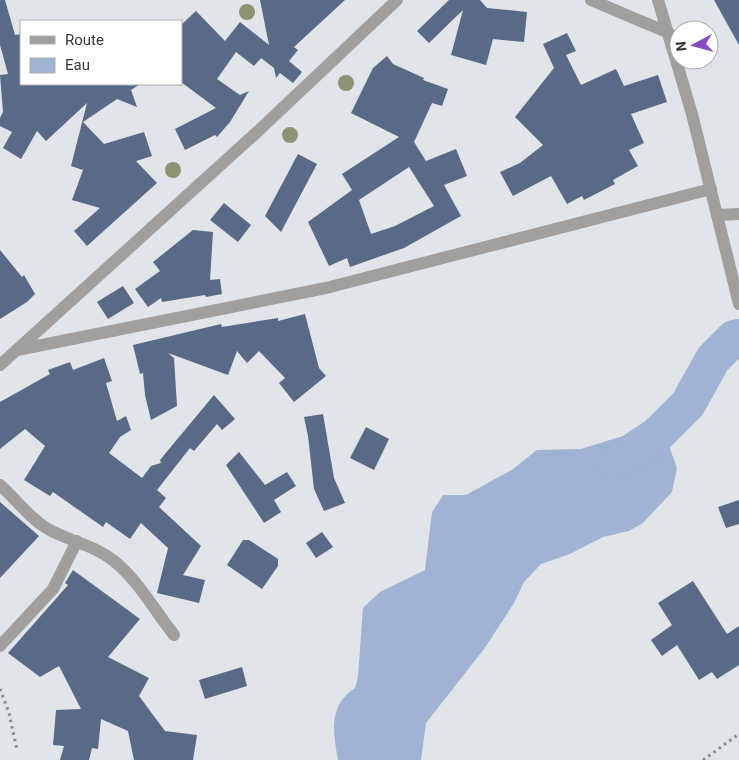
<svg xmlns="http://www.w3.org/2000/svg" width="739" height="760" viewBox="0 0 739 760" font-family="Roboto,sans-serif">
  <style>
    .water { fill: #a1b3d2 }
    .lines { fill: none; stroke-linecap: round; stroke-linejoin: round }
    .river { stroke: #a1b3d2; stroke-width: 36 }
    .building { fill: #586a86; fill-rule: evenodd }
    .path { stroke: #87898b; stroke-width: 3; stroke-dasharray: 2.5 4; stroke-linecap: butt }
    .minor { stroke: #a19e9e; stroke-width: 12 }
    .tree { fill: #8c9273 }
  </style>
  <rect width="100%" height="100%" fill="#e1e4e8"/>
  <path class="water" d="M642,430L657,435L669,446L677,468L672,492L643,523L629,531L603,537L570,554L541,564L524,582L514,603L484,649L426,723L421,760H338C333,732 328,706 355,688L358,677L363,608L380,592L425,570L432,512L443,495H466L513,469L537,450L581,449Z"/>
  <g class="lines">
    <polyline class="river" points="616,462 657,435 688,404 713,359 734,338 739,337"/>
  </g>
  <g class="building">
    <polygon points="0,0 5,0 15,35 21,34 21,84 140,84 131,90 137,107 117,99 83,122 104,144 144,132 152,156 136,161 157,183 87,246 74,231 100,208 72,200 83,170 71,166 87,103 46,141 37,131 21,159 3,148 12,132 0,126 0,118 3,112 0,75 8,74 0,45"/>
    <polygon points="260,0 345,0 294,47 298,50 289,61 302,72 293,83 280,73 276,78 274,68 261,58 254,66 236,52 217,79 240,95 249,91 230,122 217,137 215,135 185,150 175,129 216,108 181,82 181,25 196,11 225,41 240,22 269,45"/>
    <polygon points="449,0 480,0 487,8 527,12 524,42 493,39 486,65 451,55 463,10 429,43 417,31"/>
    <polygon points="714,0 739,0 739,45"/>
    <polygon points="567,33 576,51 566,55 581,85 616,69 624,86 658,75 667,102 631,114 644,143 629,150 638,166 613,180 615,184 584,200 582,196 567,204 551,176 513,196 500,172 520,163 543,145 515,117 554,68 543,44"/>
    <path d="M387,56L393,64L424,78L423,80L448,89L442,106L432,103L414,142L426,161L456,149L467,176L444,185L461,216L404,248L350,267L347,258L329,266L308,222L352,190L342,174L399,137L351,113L373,68ZM409,167L434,206L395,226L371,234L359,200Z"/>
    <polygon points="298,154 317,164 281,232 265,216"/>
    <polygon points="224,203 251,225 238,242 210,220"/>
    <polygon points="193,230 213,232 210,280 220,279 222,294 206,297 205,295 162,302 161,298 148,307 135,289 160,271 153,262"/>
    <polygon points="0,250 22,277 24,275 35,294 27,302 0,319"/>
    <polygon points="123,286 134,303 108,319 97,302"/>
    <polygon points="305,314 319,368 326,376 294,402 279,383 285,378 259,351 247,363 237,351 228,375 168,353 174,358 177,406 151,420 145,395 143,373 140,374 133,345 221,324 222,327 278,318 278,321"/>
    <polygon points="104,358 112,381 106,383 117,421 126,416 131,430 120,437 109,453 142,478 151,466 161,463 160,460 214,395 235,419 222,430 217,424 194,451 190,448 157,490 166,498 159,507 201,546 183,575 205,580 199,603 157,593 168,548 141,523 130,539 106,522 103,527 53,492 50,496 24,480 45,446 25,429 0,449 0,402 50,374 48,370 70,362 73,370"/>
    <polygon points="323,414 334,478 345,503 324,511 314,489 308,436 304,417"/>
    <polygon points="366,427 389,439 374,470 350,458"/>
    <polygon points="239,452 265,485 287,472 296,486 274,500 281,512 264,523 226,465"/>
    <polygon points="739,500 739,524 726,528 718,507"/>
    <polygon points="0,502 39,536 0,578"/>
    <polygon points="322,532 333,547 316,558 306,543"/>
    <polygon points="243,540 249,540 278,559 278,566 262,589 227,565"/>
    <polygon points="73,570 140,619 108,657 149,678 139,696 165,731 197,735 193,760 134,760 128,731 101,719 98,749 92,748 89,760 60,760 64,746 53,745 56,710 81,709 59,666 40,677 8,653 68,585 65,583"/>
    <polygon points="693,581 727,634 739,626 739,665 717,679 712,672 699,680 677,645 662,656 651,640 672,625 658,603"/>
    <polygon points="242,667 247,686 205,699 199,680"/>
  </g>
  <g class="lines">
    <g class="path">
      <polyline points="0,689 9,713 17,750"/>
      <polyline points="703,760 739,734"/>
    </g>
    <g class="minor">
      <polyline points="591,0 669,33"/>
      <polyline points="658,0 692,114 739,304"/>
      <polyline points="717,215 739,214"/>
      <polyline points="17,350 326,288 711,189"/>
      <polyline points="0,365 256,133 397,0"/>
      <path d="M0,485C16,499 30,519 48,529C69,541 94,545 114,561C138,580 155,611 174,635"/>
      <polyline points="0,646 53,589 77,541"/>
    </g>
  </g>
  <g class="tree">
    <circle cx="247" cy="12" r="8"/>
    <circle cx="346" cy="83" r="8"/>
    <circle cx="290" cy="135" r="8"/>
    <circle cx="173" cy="170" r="8"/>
  </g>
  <rect x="20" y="20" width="162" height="65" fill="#ffffff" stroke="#aeafaf"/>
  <rect x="30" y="36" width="25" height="8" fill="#a19e9e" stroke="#aeafaf"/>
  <text x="65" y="45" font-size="15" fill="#353638">Route</text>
  <rect x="30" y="58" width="25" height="15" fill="#a1b3d2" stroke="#aeafaf"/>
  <text x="65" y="70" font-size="15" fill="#353638">Eau</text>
  <g transform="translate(694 45) rotate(264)"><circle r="24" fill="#ffffff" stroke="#aeafaf"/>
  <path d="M0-4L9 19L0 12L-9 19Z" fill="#874cc2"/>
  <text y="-8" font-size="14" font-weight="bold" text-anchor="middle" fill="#353638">N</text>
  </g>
</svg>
